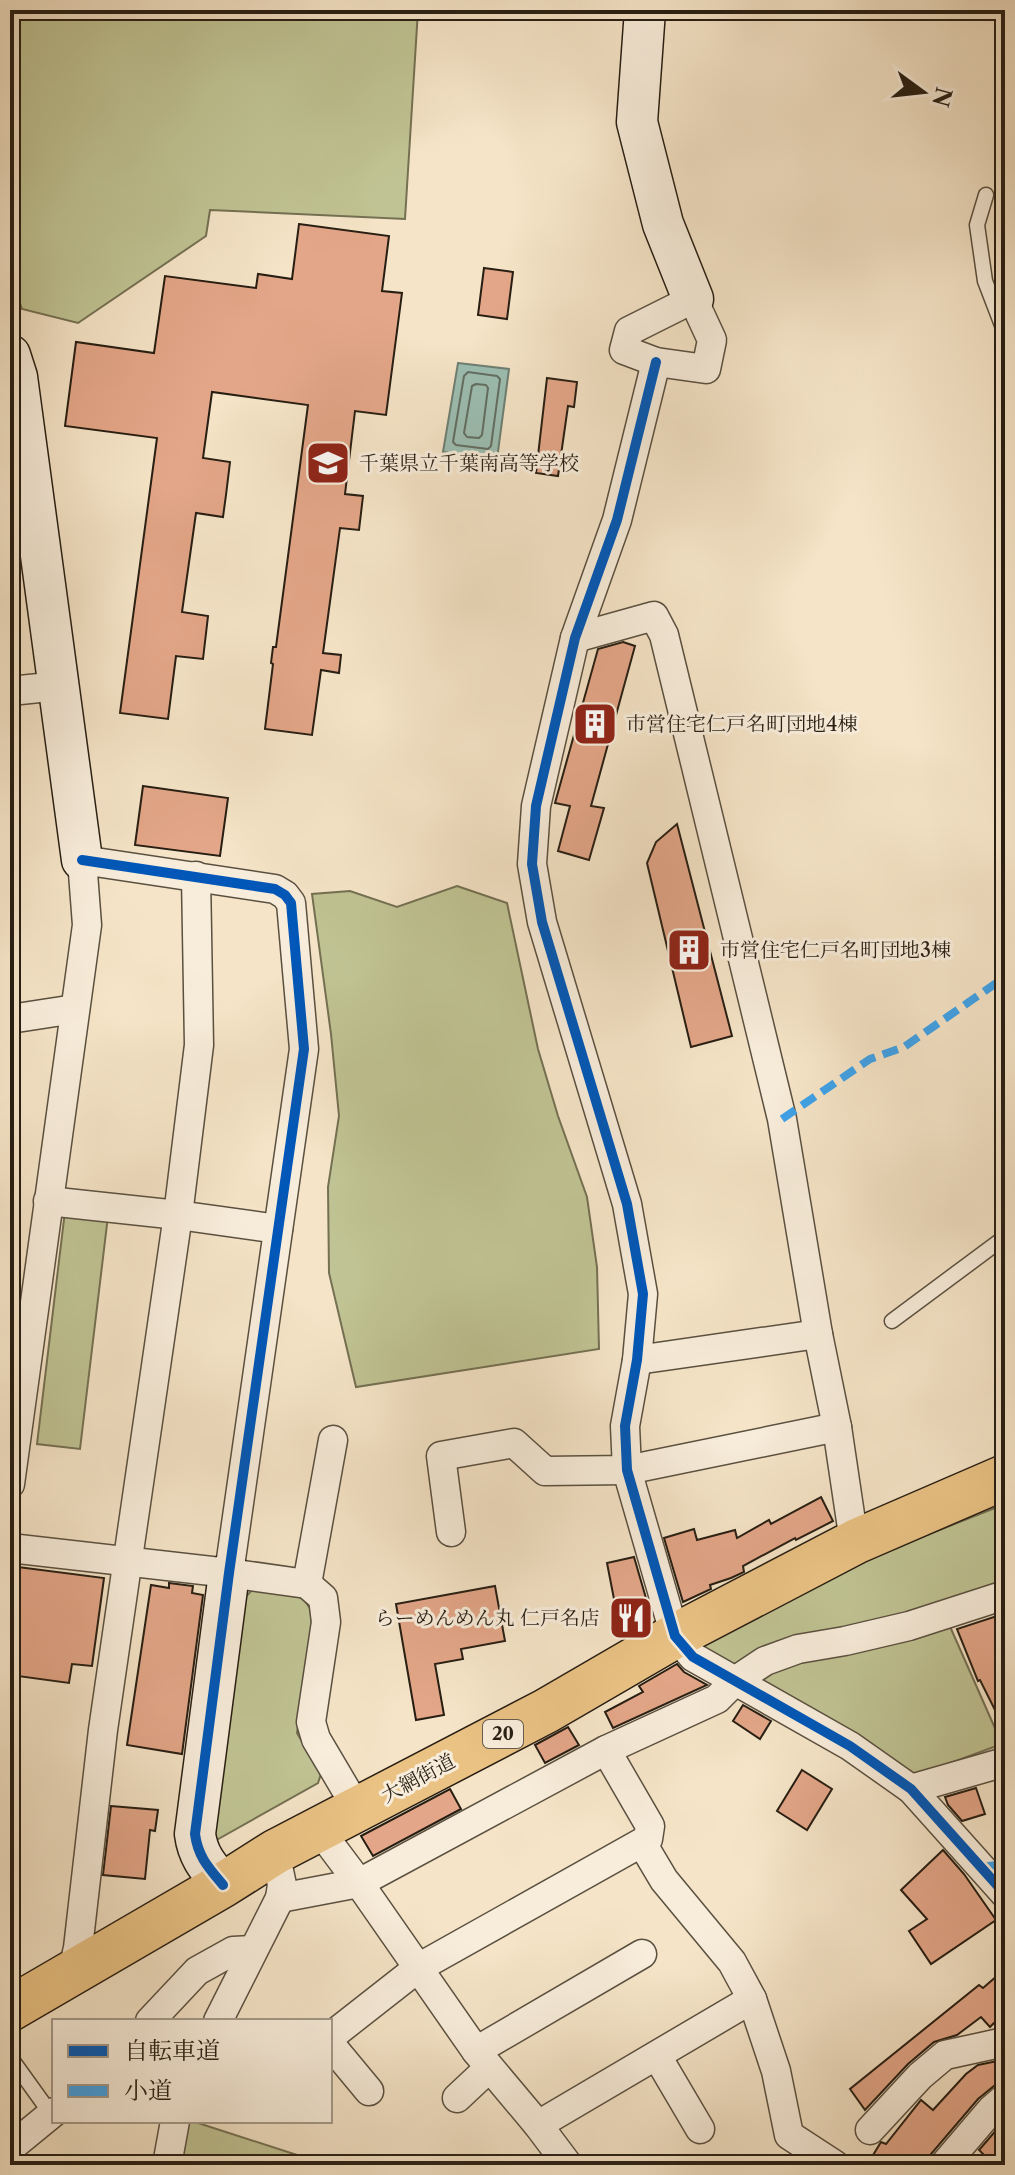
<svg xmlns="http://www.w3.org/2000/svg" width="1015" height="2175" viewBox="0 0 1015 2175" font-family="'Libre Caslon Text','Noto Serif JP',serif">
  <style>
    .green { fill: #c0c393; stroke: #747053; stroke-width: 2 }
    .water { fill: #9cbfb3; stroke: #6d7f73; stroke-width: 2 }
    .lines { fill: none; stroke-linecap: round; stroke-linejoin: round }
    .shore { stroke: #626e63; stroke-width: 2 }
    .building { fill: #e3a688; stroke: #271e13; stroke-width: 2 }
    .lane-casing { stroke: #5a5040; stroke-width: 17 }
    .street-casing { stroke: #5a5040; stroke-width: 31 }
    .secondary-casing { stroke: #271e13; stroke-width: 43 }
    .primary-casing { stroke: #271e13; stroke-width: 47 }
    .lane { stroke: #f8eddb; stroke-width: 14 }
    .street { stroke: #f8eddb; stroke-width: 28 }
    .secondary { stroke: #f8eddb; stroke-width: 40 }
    .primary { stroke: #eac284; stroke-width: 44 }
    .quiet { stroke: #3ea2ea; stroke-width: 8; stroke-dasharray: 16 8; stroke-linecap: butt }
    .cycleway-casing { stroke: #f8eddb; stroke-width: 15 }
    .cycleway { stroke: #0057b8; stroke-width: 10 }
    .labels { text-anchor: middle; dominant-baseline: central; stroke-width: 6; stroke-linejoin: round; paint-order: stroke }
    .shield { fill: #f8eddb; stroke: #665c4f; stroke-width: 2 }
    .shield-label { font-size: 18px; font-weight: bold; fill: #271e13 }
    .poi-label { font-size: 20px; fill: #271e13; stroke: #f8eddb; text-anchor: start }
    .street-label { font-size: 20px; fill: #271e13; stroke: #f8eddb }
  </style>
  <rect width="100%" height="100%" fill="#f5e4c7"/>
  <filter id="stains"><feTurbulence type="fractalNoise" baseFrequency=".0025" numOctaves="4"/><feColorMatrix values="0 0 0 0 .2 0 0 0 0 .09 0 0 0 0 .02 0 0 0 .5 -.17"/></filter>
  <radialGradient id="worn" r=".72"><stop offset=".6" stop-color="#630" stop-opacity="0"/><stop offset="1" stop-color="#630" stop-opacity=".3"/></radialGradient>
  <g class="green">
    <polygon points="10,10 418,10 405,219 210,210 206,236 78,323 22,309 10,276"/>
    <polygon points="457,886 507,903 538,1049 558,1116 587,1197 597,1267 599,1349 356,1387 329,1273 328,1187 339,1116 331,1034 312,894 350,891 397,907"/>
    <polygon points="65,1211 108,1216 80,1449 37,1444"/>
    <polygon points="1005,1504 1005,1589 725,1670 697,1641 851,1565"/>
    <polygon points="253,1589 303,1598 313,1613 297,1733 321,1774 318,1783 213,1842 240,1603"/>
    <polygon points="948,1622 1002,1744 910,1778 751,1681 794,1657"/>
    <polygon points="185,2121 192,2121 328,2165 176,2165"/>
  </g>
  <polygon class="water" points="458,363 509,369 497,459 443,452"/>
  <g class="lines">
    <g class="shore">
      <polygon points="468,372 497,376 500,379 491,446 488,449 456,445 453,442 464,376"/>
      <polygon points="476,384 486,385 488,388 482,435 479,438 467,437 464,433 472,386"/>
    </g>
  </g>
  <g class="building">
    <polygon points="299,224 389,236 382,291 402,293 386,415 355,411 345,494 363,496 359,530 340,528 323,653 341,655 339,673 321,670 312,735 265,729 273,664 271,663 273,647 276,647 308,405 212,392 203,458 230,462 226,495 223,517 196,513 182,612 208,616 203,659 176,656 168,719 120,713 157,438 65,426 76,342 154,353 165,276 256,288 258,274 292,279"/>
    <polygon points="484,268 513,272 507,319 478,315"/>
    <polygon points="547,378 577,382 574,407 568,406 558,476 536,473"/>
    <polygon points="623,642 635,646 591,806 604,808 589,860 558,851 570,806 555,803 598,649"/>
    <polygon points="143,786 228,798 220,856 135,845"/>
    <polygon points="677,824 732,1036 691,1047 647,863 656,842"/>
    <polygon points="821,1497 833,1521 796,1540 795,1538 743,1566 744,1572 731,1578 710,1585 711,1589 683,1602 664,1538 694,1529 697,1540 735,1530 737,1538 769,1520 771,1524"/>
    <polygon points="634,1557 650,1612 648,1612 650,1622 631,1633 621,1635 607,1563"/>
    <polygon points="10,1566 104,1578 92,1666 72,1664 69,1683 10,1675"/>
    <polygon points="169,1583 193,1586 192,1593 203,1595 182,1754 127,1745 151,1585 169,1588"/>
    <polygon points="495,1586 505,1641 461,1649 463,1659 435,1664 444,1715 416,1720 396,1604"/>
    <polygon points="1003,1614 1005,1625 1005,1730 980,1680 978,1681 957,1629"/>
    <polygon points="677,1664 684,1672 707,1685 613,1728 605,1712 643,1692 639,1686"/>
    <polygon points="743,1705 771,1721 760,1739 733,1721"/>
    <polygon points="568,1727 579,1745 545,1763 535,1745"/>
    <polygon points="802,1770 832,1789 807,1830 777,1811"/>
    <polygon points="976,1788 985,1814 962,1821 948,1805 945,1797"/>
    <polygon points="450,1789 461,1809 373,1856 361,1836"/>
    <polygon points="111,1806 158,1810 155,1831 150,1830 145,1879 103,1875"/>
    <polygon points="943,1850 964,1874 996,1920 931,1964 909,1931 927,1919 901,1890"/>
    <polygon points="1005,1969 1005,2012 990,2027 981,2017 957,2035 934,2042 908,2064 865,2110 850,2089 979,1985 983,1988"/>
    <polygon points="1002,2060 1005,2064 1005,2081 995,2085 978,2099 931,2154 927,2165 867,2165 881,2142 886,2144 921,2100 933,2110 966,2074 978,2065"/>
    <polygon points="1005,2120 1005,2165 994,2165 979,2150"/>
  </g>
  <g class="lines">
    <g class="lane-casing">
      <g id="lane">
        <polyline points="986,195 977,225 985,281 1005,333"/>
        <polyline points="892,1321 1005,1237"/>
        <polyline points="10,2057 51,2114"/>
      </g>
    </g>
    <g class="street-casing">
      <g id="street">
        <polygon points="693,299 712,340 706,369 656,362 624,350 629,331"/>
        <polyline points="656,362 617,520 575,638 536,806 532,864 542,922 627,1204 643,1294 637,1360 625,1426 627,1470 675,1636 693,1657 850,1746 911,1789 1005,1894"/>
        <polyline points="575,638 654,616 664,635 782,1119 818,1334 837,1427 852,1528 857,1541"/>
        <polyline points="10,691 59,686"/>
        <polyline points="10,1019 75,1009"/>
        <polyline points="48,1201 178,1215 278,1229"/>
        <polyline points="637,1360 818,1334"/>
        <polyline points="10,1484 87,925 82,860 275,889 285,895 291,903 304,1049 229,1573"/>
        <polyline points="451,1532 441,1456 514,1443 545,1471 627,1470 837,1427"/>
        <polyline points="10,1548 229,1573 307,1584 323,1598 326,1622 311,1722 316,1739 358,1810"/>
        <polyline points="307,1584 333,1440"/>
        <polyline points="911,1789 1005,1762"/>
        <polyline points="320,1831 359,1883 476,2051 538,2125 568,2165"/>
        <polyline points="642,1843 664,1880 732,1962 752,1999 776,2071 789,2135 835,2165"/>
        <polyline points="280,1898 359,1883 606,1750 717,1699 735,1681 765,1661 798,1649 845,1641 909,1626 1005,1595"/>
        <polyline points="72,1974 78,1948 103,1730 178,1215 199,1045 196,876"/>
        <polyline points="150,2021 197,1971 233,1951 253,1950"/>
        <polyline points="218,2021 280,1898 282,1885 275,1852"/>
        <polyline points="330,2037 418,1968 648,1839 650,1826 606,1750"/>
        <polyline points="330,2044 369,2091"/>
        <polyline points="476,2051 642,1954"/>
        <polyline points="657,2056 700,2129"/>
        <polyline points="457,2098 489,2068"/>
        <polyline points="538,2125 752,1999"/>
        <polyline points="870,2130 920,2076 945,2055 1000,2043 1005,2039"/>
        <polyline points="10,2148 54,2112"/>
        <polyline points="167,2165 175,2121"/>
        <polyline points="944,2165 991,2110 1005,2098"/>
      </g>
    </g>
    <g class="secondary-casing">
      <g id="secondary">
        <polyline points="645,10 637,122 663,224 693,299"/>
        <polyline points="10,355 17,377 82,860"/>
        <path d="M223,1885C209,1868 198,1857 195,1834L229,1573"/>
      </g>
    </g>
    <g class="primary-casing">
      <polyline id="primary" points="10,2009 223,1885 275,1852 546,1711 675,1636 857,1541 1005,1477"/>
    </g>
    <use href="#lane" class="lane"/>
    <use href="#street" class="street"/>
    <use href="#secondary" class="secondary"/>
    <use href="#primary" class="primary"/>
    <g class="quiet">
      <polyline points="782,1119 870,1059 904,1047 1005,977"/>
      <polyline points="981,1867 1005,1864"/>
    </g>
    <g class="cycleway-casing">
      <g id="cycleway">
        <polyline points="656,362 617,520 575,638 536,806 532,864 542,922 627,1204 643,1294 637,1360 625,1426 627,1470 675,1636 693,1657 850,1746 911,1789 1005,1894"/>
        <path d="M82,860L275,889L285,895L291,903L304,1049L229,1573L195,1834C198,1857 209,1868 223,1885"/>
      </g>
    </g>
    <use href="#cycleway" class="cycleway"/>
  </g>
  <defs>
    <g id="school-square" transform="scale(2.3)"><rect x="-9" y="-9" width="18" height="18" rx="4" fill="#8f2418" stroke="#f8eddb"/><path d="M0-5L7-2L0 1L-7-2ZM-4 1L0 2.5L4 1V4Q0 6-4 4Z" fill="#fff"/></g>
    <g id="building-square" transform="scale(2.3)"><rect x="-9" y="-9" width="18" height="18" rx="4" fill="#8f2418" stroke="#f8eddb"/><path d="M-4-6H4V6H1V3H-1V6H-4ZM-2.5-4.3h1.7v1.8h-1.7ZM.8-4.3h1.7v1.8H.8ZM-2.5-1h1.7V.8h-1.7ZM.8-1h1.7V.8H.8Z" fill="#fff"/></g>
    <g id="restaurant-square" transform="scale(2.3)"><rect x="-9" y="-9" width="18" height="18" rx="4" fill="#8f2418" stroke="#f8eddb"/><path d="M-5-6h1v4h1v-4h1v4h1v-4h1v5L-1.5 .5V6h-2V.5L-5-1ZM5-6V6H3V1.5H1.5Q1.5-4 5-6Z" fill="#fff"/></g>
  </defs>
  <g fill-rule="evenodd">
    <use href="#school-square" x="328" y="463"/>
    <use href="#building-square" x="595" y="724"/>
    <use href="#building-square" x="689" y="950"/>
    <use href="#restaurant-square" x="631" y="1618"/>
  </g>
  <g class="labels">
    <rect class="shield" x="483" y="1720" width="40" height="28" rx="6"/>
    <g class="shield-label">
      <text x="503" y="1734">20</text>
    </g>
    <g class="poi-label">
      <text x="359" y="463">千葉県立千葉南高等学校</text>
      <text x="626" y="724">市営住宅仁戸名町団地4棟</text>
      <text x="720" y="950">市営住宅仁戸名町団地3棟</text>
      <text x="600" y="1618" text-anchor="end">らーめんめん丸 仁戸名店</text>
    </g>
    <g class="street-label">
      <text transform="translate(418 1778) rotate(-28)">大網街道</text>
    </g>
  </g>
  <rect width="1015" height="2175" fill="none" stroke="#f5e4c7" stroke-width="40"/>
  <rect x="12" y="12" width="991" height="2151" fill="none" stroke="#271e13" stroke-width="4"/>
  <rect x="20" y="20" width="975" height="2135" fill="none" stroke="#271e13" stroke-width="2"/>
  <rect x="52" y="2019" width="280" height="104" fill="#f8eddb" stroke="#a49a8b" stroke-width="2"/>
  <rect x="68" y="2045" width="40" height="12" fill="#0057b8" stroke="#a49a8b" stroke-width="2"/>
  <text x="124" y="2059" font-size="24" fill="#271e13">自転車道</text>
  <rect x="68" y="2085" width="40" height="12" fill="#3ea2ea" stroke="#a49a8b" stroke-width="2"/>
  <text x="124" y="2099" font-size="24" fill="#271e13">小道</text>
  <g transform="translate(923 92) rotate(105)" stroke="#f8eddb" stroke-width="6" paint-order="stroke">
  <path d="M0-6L14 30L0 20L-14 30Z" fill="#271e13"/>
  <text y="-12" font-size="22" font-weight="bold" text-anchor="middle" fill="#271e13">N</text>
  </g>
  <rect width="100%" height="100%" filter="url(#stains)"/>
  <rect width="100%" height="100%" fill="url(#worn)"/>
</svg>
